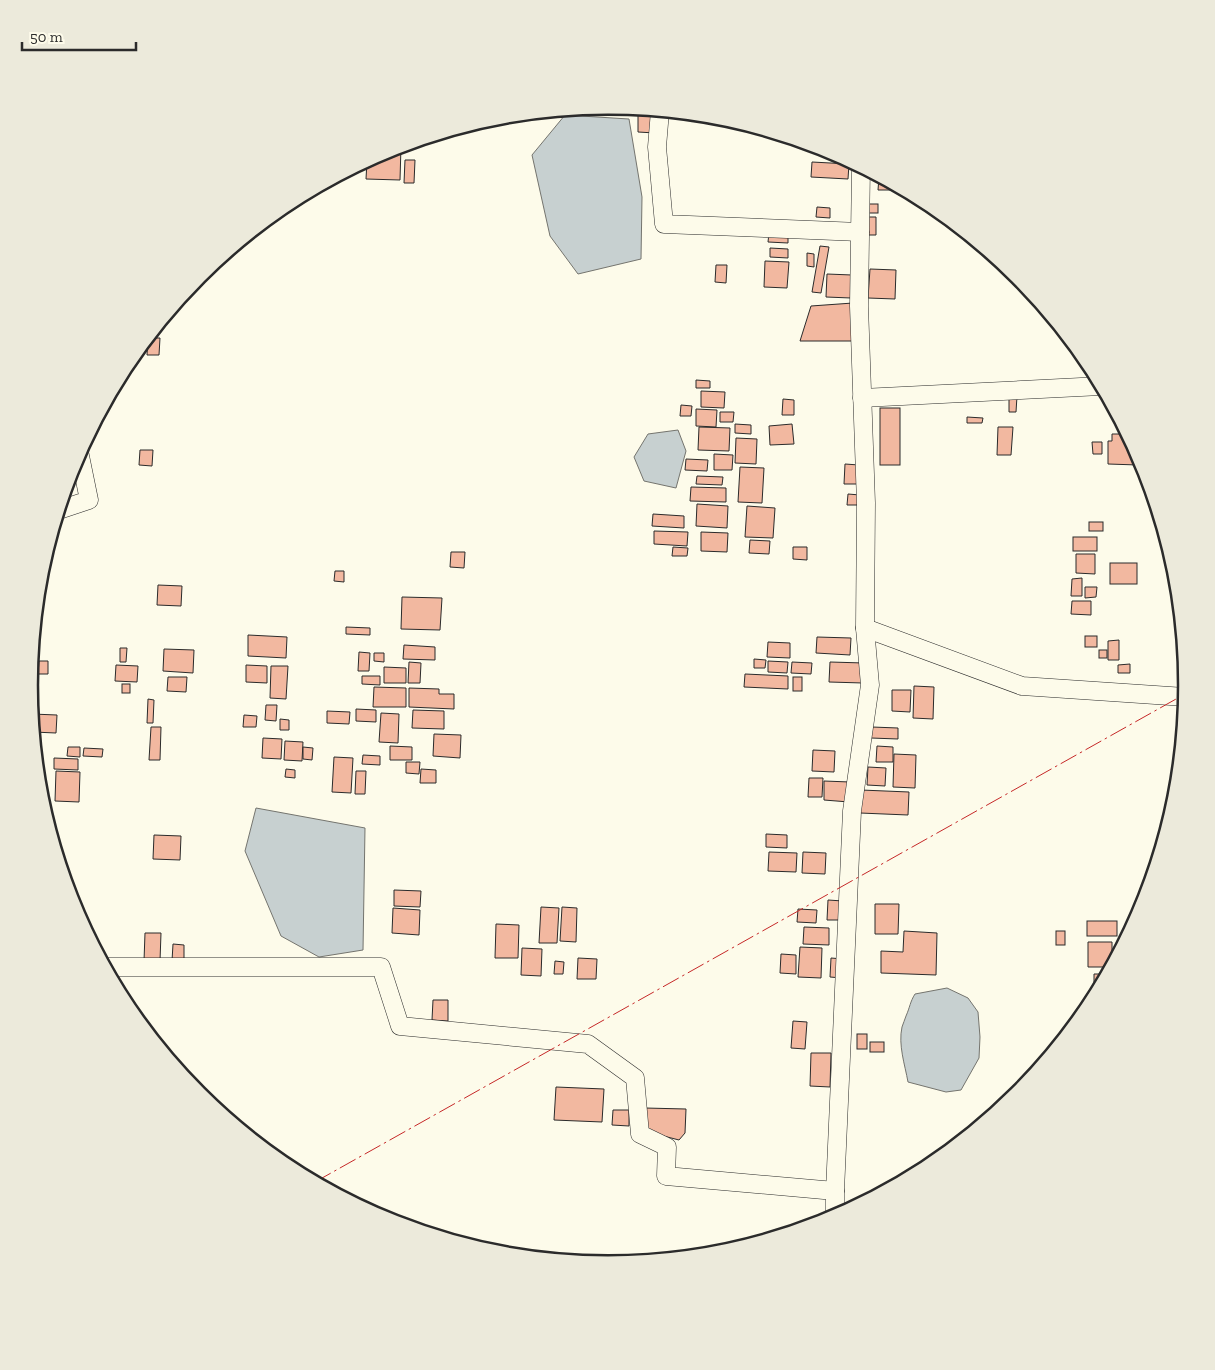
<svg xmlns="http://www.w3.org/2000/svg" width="1215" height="1370" viewBox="0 0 1215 1370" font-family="'Zilla Slab',serif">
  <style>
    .water { fill: #c7d0d0; stroke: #74746e }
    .building { fill: #f2b8a0; stroke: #2b2b2b }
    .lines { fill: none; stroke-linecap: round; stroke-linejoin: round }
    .minor-casing { stroke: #2b2b2b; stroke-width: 19 }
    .minor { stroke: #fdfbea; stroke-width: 18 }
    .power { stroke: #c62828; stroke-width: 1; stroke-dasharray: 18 4 2.5 4; stroke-linecap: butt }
    .rim { fill: none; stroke: #2b2b2b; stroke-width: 2.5 }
  </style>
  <rect width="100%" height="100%" fill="#fdfbea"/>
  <g class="water">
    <polygon points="565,115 629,119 642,197 641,259 578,274 550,236 532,155"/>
    <polygon points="678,430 686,451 676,488 644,481 634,457 648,434"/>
    <polygon points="256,808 365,828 363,950 319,957 281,936 245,851"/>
    <path d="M947,988L968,998L978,1012L980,1037L979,1058L961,1090L946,1092L908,1082C905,1065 898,1045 902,1027C903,1023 905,1020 906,1016C910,1007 910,1002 915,994Z"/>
  </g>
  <g class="building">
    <polygon points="638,115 656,116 655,133 638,132"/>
    <polygon points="401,146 400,180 366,179 367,161 386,150"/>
    <polygon points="405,160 415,160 414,183 404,183"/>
    <polygon points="812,162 849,164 848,179 811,177"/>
    <polygon points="879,177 900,188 900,190 878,190"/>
    <rect x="865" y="204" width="13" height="9"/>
    <polygon points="817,207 830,208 830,218 816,217"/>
    <polygon points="868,217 876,217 876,235 867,235"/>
    <polygon points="769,233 788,234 788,243 768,242"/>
    <polygon points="820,246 829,247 821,293 812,292"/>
    <polygon points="770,248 788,249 788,258 770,257"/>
    <polygon points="807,253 814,254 814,267 807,266"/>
    <polygon points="765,261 789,262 787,288 764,287"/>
    <polygon points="716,265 727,265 726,283 715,282"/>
    <polygon points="870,269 896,270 895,299 868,298"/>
    <polygon points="827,274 852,275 851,298 826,297"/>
    <polygon points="853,303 853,341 800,341 811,306"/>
    <polygon points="148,338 160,338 159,355 147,355"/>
    <polygon points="696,380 710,381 710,388 696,388"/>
    <polygon points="701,391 725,392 724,408 701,407"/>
    <polygon points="1009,395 1017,396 1016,412 1009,412"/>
    <polygon points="783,399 794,400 794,415 782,415"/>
    <polygon points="681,405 692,406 691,416 680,416"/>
    <rect x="880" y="408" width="20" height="57"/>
    <polygon points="696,409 717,410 716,427 696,426"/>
    <polygon points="720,412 734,412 733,422 720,422"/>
    <polygon points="967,417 983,418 982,423 967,423"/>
    <polygon points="735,424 751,425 751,434 735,433"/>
    <polygon points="792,424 794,444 770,445 769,426"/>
    <polygon points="699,427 730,428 729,451 698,450"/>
    <polygon points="998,427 1013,427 1011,455 997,455"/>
    <polygon points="1120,427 1122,427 1138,455 1138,465 1108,464 1108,441 1112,441 1112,434 1120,434"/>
    <polygon points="736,438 757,439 756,464 735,463"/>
    <polygon points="1092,442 1102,442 1102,454 1093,454"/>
    <polygon points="140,450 153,450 152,466 139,465"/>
    <polygon points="714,454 733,455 732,470 714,470"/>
    <polygon points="686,459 708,460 707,471 685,470"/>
    <polygon points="845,464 859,465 858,484 844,484"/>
    <polygon points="740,467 764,468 762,503 738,502"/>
    <polygon points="697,476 723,477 722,485 696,484"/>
    <polygon points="691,487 726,488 726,502 690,501"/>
    <polygon points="848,494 860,495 859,505 847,505"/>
    <polygon points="697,504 728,506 727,528 696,526"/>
    <polygon points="747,506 775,508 773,538 745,537"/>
    <polygon points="653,514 684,516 684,528 652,526"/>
    <rect x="1089" y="522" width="14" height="9"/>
    <polygon points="654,531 688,532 687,546 654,544"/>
    <polygon points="701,532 728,533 727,552 701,551"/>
    <rect x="1073" y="537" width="24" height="14"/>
    <polygon points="750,540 770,541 769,554 749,553"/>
    <polygon points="673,547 688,548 687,556 672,556"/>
    <polygon points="793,547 807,547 807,560 793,559"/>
    <polygon points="451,552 465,552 464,568 450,567"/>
    <polygon points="1076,554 1095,554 1095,574 1076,573"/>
    <rect x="1110" y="563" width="27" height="21"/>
    <polygon points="335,571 344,571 344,582 334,581"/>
    <polygon points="1082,578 1082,596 1071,596 1072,579"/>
    <polygon points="158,585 182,586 181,606 157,605"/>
    <polygon points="1085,587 1097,587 1096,597 1085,598"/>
    <polygon points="402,597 442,598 440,630 401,629"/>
    <polygon points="1072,601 1091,601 1091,615 1071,614"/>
    <polygon points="346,627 370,628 370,635 346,634"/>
    <polygon points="248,635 287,637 286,658 248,656"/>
    <rect x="1085" y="636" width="12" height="11"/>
    <polygon points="817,637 851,638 850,655 816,653"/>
    <polygon points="1119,640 1119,660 1108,660 1108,641"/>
    <polygon points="768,642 790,643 790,658 767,657"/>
    <polygon points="404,645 435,647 435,660 403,659"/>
    <polygon points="120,648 127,648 126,662 120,662"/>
    <polygon points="164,649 194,650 193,673 163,671"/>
    <rect x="1099" y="650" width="8" height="8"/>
    <polygon points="359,652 370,653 369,671 358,671"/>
    <polygon points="374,653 384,653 384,662 374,661"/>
    <polygon points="754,659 766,660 765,668 754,668"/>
    <polygon points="39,661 48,661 48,674 38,674"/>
    <polygon points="768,661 788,662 787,673 768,672"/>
    <polygon points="409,662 421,663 420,683 408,683"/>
    <polygon points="792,662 812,663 811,674 791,673"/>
    <polygon points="830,662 864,663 863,683 829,682"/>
    <polygon points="1130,664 1130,673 1118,673 1118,665"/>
    <polygon points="116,665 138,666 137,682 115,681"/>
    <polygon points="246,665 267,666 267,683 246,682"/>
    <polygon points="271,666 288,666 286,699 270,698"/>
    <polygon points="384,667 406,668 406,683 384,683"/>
    <polygon points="745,674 788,676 788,689 744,687"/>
    <polygon points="362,676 380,676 380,685 362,684"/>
    <polygon points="168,677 187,677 186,692 167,691"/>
    <rect x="793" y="677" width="9" height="14"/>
    <rect x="122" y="684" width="8" height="9"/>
    <polygon points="914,686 934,687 933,719 913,718"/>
    <polygon points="374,687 406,688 406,707 373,707"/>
    <polygon points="409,688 439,689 439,694 454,694 454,709 409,707"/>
    <polygon points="892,690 911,690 910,712 892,711"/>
    <polygon points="148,699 154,700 153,723 147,723"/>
    <polygon points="266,705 277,705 276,721 265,720"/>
    <polygon points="356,709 376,710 376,722 356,721"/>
    <polygon points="413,710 444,711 444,729 412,728"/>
    <polygon points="327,711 350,712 349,724 327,723"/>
    <polygon points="381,713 399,714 398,743 379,742"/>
    <polygon points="32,714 57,715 56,733 33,732"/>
    <polygon points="244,715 257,716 256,727 243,727"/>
    <polygon points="280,719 289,720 289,730 280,730"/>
    <polygon points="151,727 161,727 160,760 149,760"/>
    <polygon points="872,727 898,728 898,739 871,738"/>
    <polygon points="434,734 461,735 460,758 433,756"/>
    <polygon points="263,738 282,739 281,759 262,758"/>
    <polygon points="285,741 303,742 302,761 284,760"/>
    <polygon points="390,746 412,747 412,760 390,760"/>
    <polygon points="877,746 893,747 893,762 876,762"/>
    <polygon points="68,747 80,747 80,757 67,756"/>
    <polygon points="303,747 313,748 312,760 303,759"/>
    <polygon points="84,748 103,749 102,757 83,756"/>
    <polygon points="813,750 835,751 834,772 812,771"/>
    <polygon points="894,754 916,755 915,788 893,787"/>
    <polygon points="363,755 380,756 380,765 362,764"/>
    <polygon points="334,757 353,758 351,793 332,792"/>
    <polygon points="54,758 78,759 78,770 54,769"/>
    <polygon points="406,762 420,762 419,774 406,773"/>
    <polygon points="868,767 886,768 885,786 867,785"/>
    <polygon points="286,769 295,770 295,778 285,777"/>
    <polygon points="421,769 436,770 436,783 420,783"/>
    <polygon points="56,771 80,772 79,802 55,801"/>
    <polygon points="356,771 366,771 365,794 355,794"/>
    <polygon points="809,778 823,778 822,797 808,797"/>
    <polygon points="824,781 850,782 849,802 824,800"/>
    <polygon points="861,790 909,792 908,815 860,813"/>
    <polygon points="766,834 787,835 787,848 766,847"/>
    <polygon points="154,835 181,836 180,860 153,859"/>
    <polygon points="769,852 797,853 796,872 768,871"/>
    <polygon points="803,852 826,853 825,874 802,873"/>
    <polygon points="394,890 421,891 420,907 394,906"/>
    <polygon points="828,900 843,901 842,920 827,920"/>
    <polygon points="875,904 899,904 898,934 875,934"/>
    <polygon points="541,907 559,908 557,943 539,943"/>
    <polygon points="562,907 577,908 576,942 560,941"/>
    <polygon points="393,908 420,910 419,935 392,933"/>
    <polygon points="798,909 817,910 816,923 797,922"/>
    <rect x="1087" y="921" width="30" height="15"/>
    <polygon points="496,924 519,925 518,958 495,958"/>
    <polygon points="804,927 829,928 829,945 803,944"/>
    <polygon points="904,931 937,933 936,975 881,973 881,951 903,952"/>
    <rect x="1056" y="931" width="9" height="14"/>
    <polygon points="145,933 161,933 160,961 144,961"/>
    <polygon points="1088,942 1112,942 1112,963 1110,967 1088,967"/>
    <polygon points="173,944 184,945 184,962 172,961"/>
    <polygon points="800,947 822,948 821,978 798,977"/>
    <polygon points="522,948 542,949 541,976 521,975"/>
    <polygon points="781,954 796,955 796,974 780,973"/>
    <polygon points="578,958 597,959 596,979 577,979"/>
    <polygon points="831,958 843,959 842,978 830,977"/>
    <polygon points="555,961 564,962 563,974 554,974"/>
    <polygon points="1094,974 1103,974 1102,982 1094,982"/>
    <polygon points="433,1000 448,1000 448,1021 432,1020"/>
    <polygon points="1083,1000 1092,1000 1082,1014"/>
    <polygon points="793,1021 807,1022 805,1049 791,1048"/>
    <rect x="857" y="1034" width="10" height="15"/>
    <rect x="870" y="1042" width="14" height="10"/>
    <polygon points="811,1053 831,1053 830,1087 810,1086"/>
    <polygon points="556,1087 604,1089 602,1122 554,1120"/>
    <polygon points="645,1108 686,1109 685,1133 679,1140 644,1131"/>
    <polygon points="613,1110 629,1110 629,1126 612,1125"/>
  </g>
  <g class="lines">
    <g class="minor-casing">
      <g id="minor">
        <polyline points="660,111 657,147 664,224 860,232"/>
        <polyline points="862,398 1101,386"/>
        <polyline points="59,510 89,500 79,451"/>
        <polyline points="865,628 1022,686 1185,697"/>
        <polyline points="105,967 381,967 400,1026 588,1044 635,1078 640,1134 667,1147 666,1176 835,1191"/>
        <polyline points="835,1217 835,1191 852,811 870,685 865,628 866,503 859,306 861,167"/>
      </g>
    </g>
    <use href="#minor" class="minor"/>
    <polyline class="power" points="315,1182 1185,694"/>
  </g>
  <path d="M0 0H1215V1370H0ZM38 685a570 570 0 1 1 1140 0a570 570 0 1 1-1140 0Z" fill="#eceadb" fill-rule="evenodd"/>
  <path class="rim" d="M38 685a570 570 0 1 1 1140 0a570 570 0 1 1-1140 0Z"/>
  <path d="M22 42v8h114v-8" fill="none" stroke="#2b2b2b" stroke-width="2.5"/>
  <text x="30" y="42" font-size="15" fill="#2b2b2b" stroke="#fdfbea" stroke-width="4" paint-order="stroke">50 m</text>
</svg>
